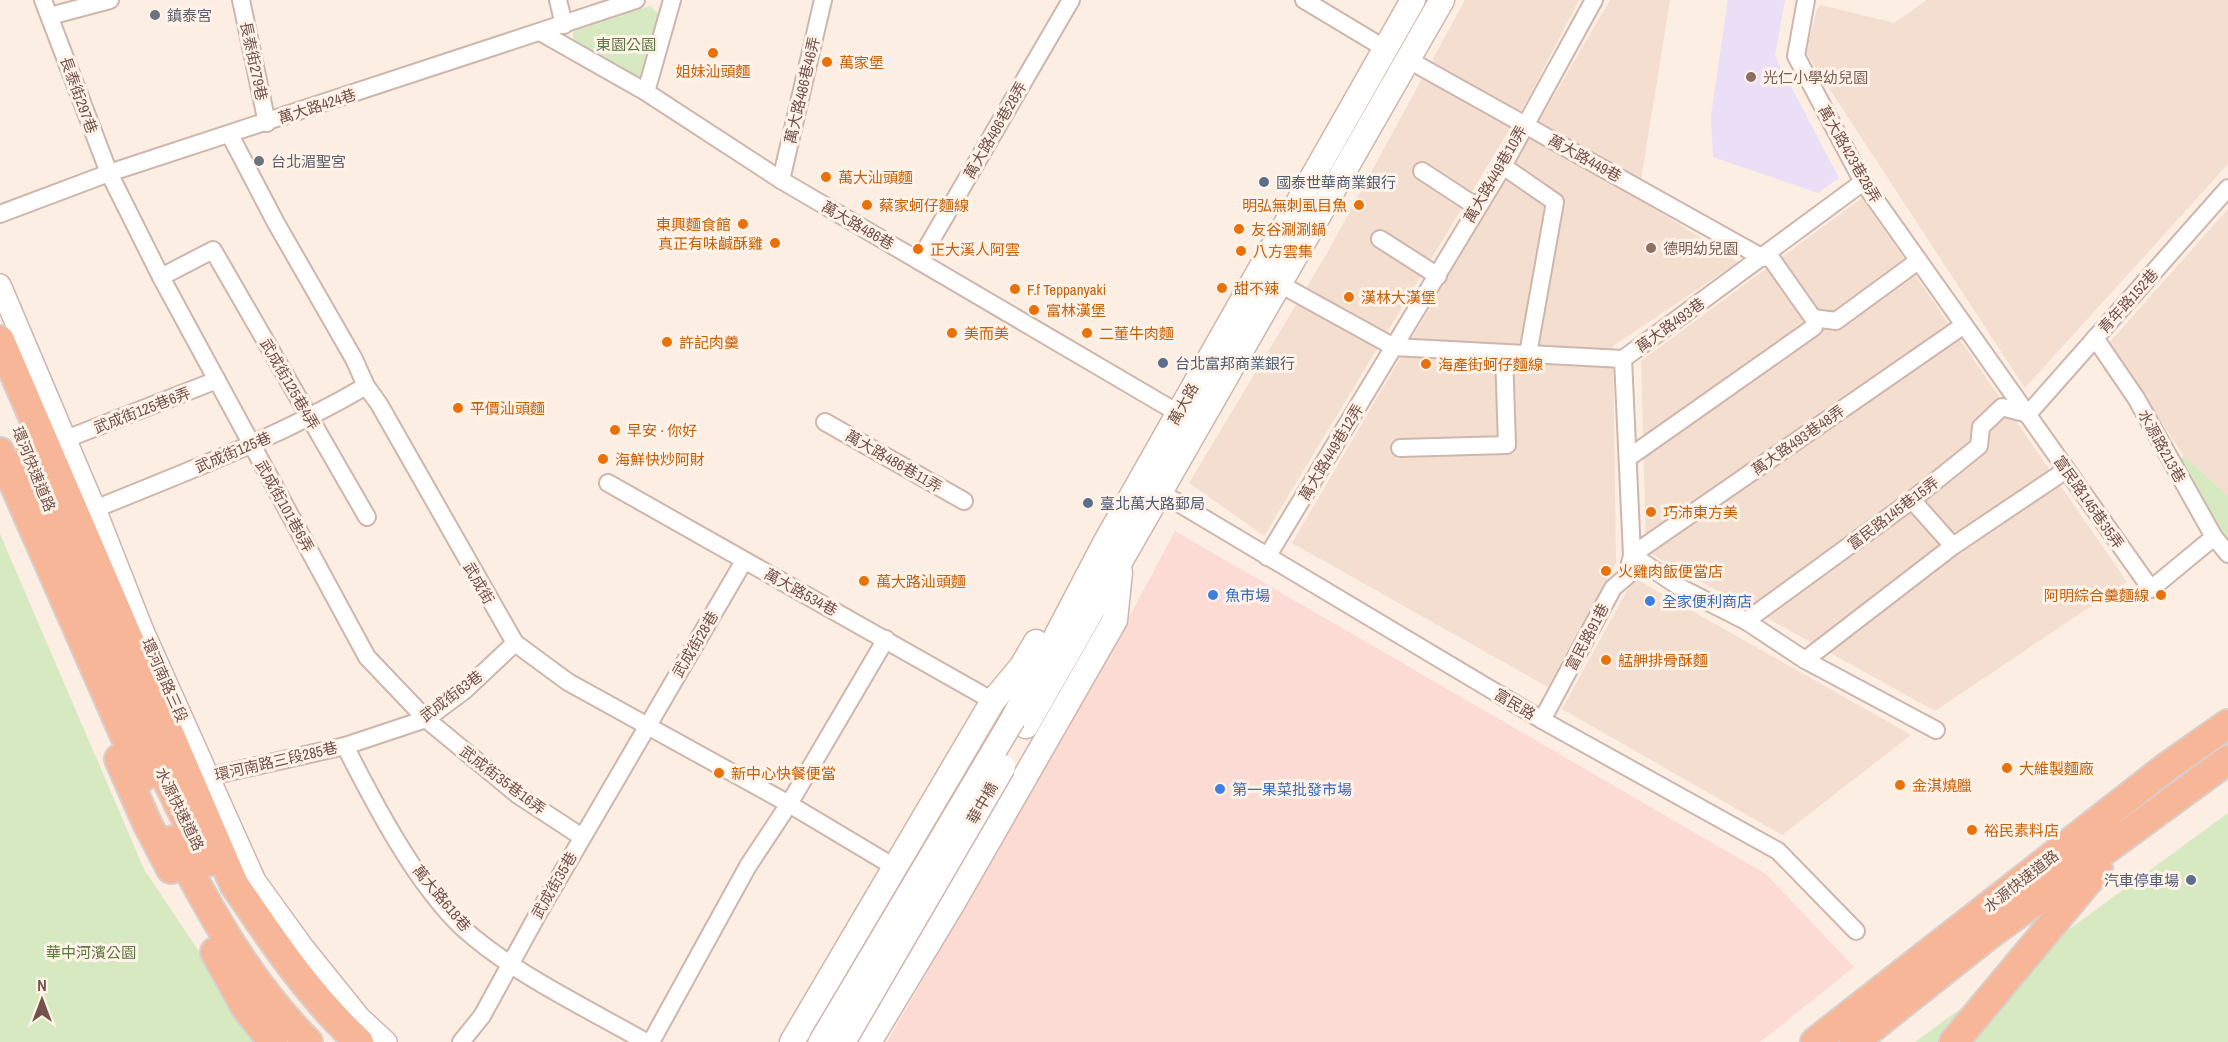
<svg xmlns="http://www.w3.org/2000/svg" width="2228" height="1042" viewBox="0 0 2228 1042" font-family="'Archivo Narrow','Noto Sans TC',sans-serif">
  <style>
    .residential { fill: #f3ded0 }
    .commercial { fill: #fcdbd5 }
    .education { fill: #ebdff8 }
    .green { fill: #d7e9c0 }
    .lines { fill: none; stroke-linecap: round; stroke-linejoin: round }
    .minor-casing { stroke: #cfb6ac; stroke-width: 20 }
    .tertiary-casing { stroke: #cfb6ac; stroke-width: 24 }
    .secondary-casing { stroke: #d2b5a9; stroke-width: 27 }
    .trunk-casing { stroke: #d8cfcc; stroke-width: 32 }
    .minor { stroke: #fff; stroke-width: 16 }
    .tertiary { stroke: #fff; stroke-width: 21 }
    .secondary { stroke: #fff; stroke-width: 24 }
    .trunk { stroke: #f8b699; stroke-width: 28 }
    .secondary-bridge-casing { stroke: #d2b5a9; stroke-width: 27; stroke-linecap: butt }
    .secondary-bridge { stroke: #fff; stroke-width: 24 }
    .worship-dot { fill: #6b7280; stroke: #fff2e8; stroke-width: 2 }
    .food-dot { fill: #e8710a; stroke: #fff2e8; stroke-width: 2 }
    .education-dot { fill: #8d6e63; stroke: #fff2e8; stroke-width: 2 }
    .service-dot { fill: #5c6f8a; stroke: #fff2e8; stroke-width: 2 }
    .shop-dot { fill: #3f7fe0; stroke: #fff2e8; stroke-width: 2 }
    .labels { text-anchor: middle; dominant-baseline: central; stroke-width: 6; stroke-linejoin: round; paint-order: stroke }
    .worship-label { font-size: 15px; fill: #5b616d; stroke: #fff2e8; text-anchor: start }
    .park-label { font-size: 15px; fill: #5a7941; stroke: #fff2e8 }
    .street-label { font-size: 15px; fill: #735249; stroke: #fff2e8 }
    .food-label { font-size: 15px; fill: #c56008; stroke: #fff2e8; text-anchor: start }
    .education-label { font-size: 15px; fill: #785e54; stroke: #fff2e8; text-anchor: start }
    .service-label { font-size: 15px; fill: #4e5e75; stroke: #fff2e8; text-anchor: start }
    .shop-label { font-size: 15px; fill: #366cbe; stroke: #fff2e8; text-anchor: start }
  </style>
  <rect width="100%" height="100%" fill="#fceee2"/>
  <g class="residential">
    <polygon points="1465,0 1579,0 1529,97 1264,536 1189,483 1326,255"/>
    <polygon points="1610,0 1670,0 1638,198 1738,262 1613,346 1616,563 1548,687 1292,543"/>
    <polygon points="1927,0 2228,0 2228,164 2025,388 1806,53 1817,9 1821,5 1894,23"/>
    <polygon points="1862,198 2127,582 1935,711 1646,551 1641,361"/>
    <polygon points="2228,209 2228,496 2184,456 2109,343"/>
    <polygon points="1634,578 1911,735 1782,835 1562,709"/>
  </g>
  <polygon class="commercial" points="1175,531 1766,874 1854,967 1760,1042 887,1042 1102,668"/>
  <polygon class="education" points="1728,0 1785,0 1775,56 1839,178 1818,193 1713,157 1711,115"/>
  <g class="green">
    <polygon points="650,6 661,16 647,77 633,83 573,47 573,31"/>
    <polygon points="2184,456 2228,496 2228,542 2178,461"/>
    <polygon points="0,534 144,869 259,1042 0,1042"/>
    <polygon points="2228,813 2228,1042 1915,1042"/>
  </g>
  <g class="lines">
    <g class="minor-casing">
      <g id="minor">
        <polyline points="43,0 109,173 161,277 367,657 426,719 518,795 582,837"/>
        <polyline points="241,0 267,123"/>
        <polyline points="558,0 564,25"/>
        <polyline points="1304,0 1384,48"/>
        <polyline points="1806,0 1796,56 1863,182 2151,589 2214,537"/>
        <polyline points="50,16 110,0"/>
        <polyline points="542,33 646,92 781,180 1178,413"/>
        <polyline points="1407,59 1763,258"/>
        <polyline points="646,92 672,0"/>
        <polyline points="230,135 276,223 354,359 366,386 379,404 515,643 568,682 789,804 896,868"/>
        <polyline points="1503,166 1555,202 1528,354"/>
        <polyline points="1422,171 1477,207"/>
        <polyline points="781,180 823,0"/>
        <polyline points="0,214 109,173 636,0"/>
        <polyline points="1380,239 1438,276"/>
        <polyline points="1768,254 1813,318 1836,321 1918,261"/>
        <polyline points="919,261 1071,0"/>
        <polyline points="161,277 213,250 367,517"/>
        <polyline points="1278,283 1394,347 1623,359 1863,182"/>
        <polyline points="2095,338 2136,398 2214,537 2228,554"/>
        <polyline points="2028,414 2228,188"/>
        <polyline points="825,422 964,501"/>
        <polyline points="66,439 217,380"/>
        <polyline points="1400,448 1507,445 1504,353"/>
        <polyline points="1628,458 1814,327"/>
        <polyline points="608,483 993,701"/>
        <polyline points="1160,492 1542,720 1778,851 1856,931"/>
        <polyline points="1912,500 1953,546"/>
        <path d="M95,509C188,471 279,437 366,386"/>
        <polyline points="1632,555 1964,325"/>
        <polyline points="1632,555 1681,588 1746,621 1805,660 1936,730"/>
        <polyline points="1267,557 1503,166 1594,0"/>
        <polyline points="1746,621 1912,500 1979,446 1981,427 2002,407 2028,414"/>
        <polyline points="1805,660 1953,546 2066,470"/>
        <polyline points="1542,720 1613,588 1627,576 1632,555 1623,359"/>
        <path d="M345,746C375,805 416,884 464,929C511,972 590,1010 646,1042"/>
        <polyline points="207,777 345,746 426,719 465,690 515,643"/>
        <polyline points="461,1042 482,1016 539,912 744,561"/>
        <polyline points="651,1042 748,866 789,804 886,639"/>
      </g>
    </g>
    <g class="tertiary-casing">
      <polyline id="tertiary" points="0,285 95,509 143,631 255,881 302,946 360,1018 386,1042"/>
    </g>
    <g class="secondary-casing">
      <g id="secondary">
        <polyline points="1013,719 1105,543 1413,0"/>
        <polyline points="1026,726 1442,0"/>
        <polyline points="792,1042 993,701 1022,666 1036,642"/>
        <polyline points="869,1042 954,901 1115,620 1120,572"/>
      </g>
    </g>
    <g class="trunk-casing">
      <g id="trunk">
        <path d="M0,340L234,884C272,940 309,996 359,1042"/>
        <polyline points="0,452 143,777"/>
        <polyline points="29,457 143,731 207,862"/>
        <polyline points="119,759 147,823 171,869"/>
        <path d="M173,840C210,912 250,984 308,1042"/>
        <polyline points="215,952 246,1008 273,1042"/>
        <polyline points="1815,1042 2168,766 2228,724"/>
        <polyline points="1854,1042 1986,937 2228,760"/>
        <polyline points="1954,1042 2098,869"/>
      </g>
    </g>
    <use href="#minor" class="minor"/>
    <use href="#tertiary" class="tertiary"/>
    <use href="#secondary" class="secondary"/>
    <use href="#trunk" class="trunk"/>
    <g class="secondary-bridge-casing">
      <g id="secondary-bridge">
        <polyline points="821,1042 1013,719"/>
        <polyline points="843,1042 1003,767"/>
      </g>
    </g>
    <use href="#secondary-bridge" class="secondary-bridge"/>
  </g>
  <g class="worship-dot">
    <circle cx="155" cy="15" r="6"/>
    <circle cx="259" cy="161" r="6"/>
  </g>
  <g class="food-dot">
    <circle cx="713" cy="53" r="6"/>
    <circle cx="827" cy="62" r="6"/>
    <circle cx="826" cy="177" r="6"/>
    <circle cx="867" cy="205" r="6"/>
    <circle cx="1359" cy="205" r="6"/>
    <circle cx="743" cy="224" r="6"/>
    <circle cx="1239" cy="229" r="6"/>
    <circle cx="775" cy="243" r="6"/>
    <circle cx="918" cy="249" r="6"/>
    <circle cx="1241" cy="251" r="6"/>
    <circle cx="1222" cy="288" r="6"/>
    <circle cx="1015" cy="289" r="6"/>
    <circle cx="1349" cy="297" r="6"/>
    <circle cx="1034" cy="310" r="6"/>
    <circle cx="952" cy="333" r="6"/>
    <circle cx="1087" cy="333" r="6"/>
    <circle cx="667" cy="342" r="6"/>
    <circle cx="1426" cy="364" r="6"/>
    <circle cx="458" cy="408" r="6"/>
    <circle cx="615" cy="430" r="6"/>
    <circle cx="603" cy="459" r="6"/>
    <circle cx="1651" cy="512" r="6"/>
    <circle cx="1606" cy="571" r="6"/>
    <circle cx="864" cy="581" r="6"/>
    <circle cx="2161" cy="595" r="6"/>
    <circle cx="1606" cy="660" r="6"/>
    <circle cx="2007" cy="768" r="6"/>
    <circle cx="719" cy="773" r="6"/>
    <circle cx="1900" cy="785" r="6"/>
    <circle cx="1972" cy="830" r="6"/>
  </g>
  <g class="education-dot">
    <circle cx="1751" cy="77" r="6"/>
    <circle cx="1651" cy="248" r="6"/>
  </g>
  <g class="service-dot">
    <circle cx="1264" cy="182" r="6"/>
    <circle cx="1163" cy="363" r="6"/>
    <circle cx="1088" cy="503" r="6"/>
    <circle cx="2191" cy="880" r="6"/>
  </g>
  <g class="shop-dot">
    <circle cx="1213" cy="595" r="6"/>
    <circle cx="1650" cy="601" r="6"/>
    <circle cx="1220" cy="789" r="6"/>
  </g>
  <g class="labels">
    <g class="worship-label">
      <text x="167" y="15">鎮泰宮</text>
      <text x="271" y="161">台北湄聖宮</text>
    </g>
    <g class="park-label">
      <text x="626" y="44">東園公園</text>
      <text x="91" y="952">華中河濱公園</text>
    </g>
    <g class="street-label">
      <text transform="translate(254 61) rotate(78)">長泰街279巷</text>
      <text transform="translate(802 90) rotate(-77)">萬大路486巷46弄</text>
      <text transform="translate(79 95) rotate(70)">長泰街297巷</text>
      <text transform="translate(317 106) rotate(-18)">萬大路424巷</text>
      <text transform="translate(995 130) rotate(-60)">萬大路486巷28弄</text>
      <text transform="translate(1850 154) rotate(60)">萬大路423巷28弄</text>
      <text transform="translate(1585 158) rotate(29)">萬大路449巷</text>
      <text transform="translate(1495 174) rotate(-60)">萬大路449巷10弄</text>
      <text transform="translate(858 225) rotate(30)">萬大路486巷</text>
      <text transform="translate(2128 301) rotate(-48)">青年路152巷</text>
      <text transform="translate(1670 325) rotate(-36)">萬大路493巷</text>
      <text transform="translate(290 384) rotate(60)">武成街125巷4弄</text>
      <text transform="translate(1183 404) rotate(-61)">萬大路</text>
      <text transform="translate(142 410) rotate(-21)">武成街125巷6弄</text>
      <text transform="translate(1798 440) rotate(-35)">萬大路493巷48弄</text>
      <text transform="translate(2162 446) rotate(61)">水源路213巷</text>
      <text transform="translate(233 452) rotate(-23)">武成街125巷</text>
      <text transform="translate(1331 452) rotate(-59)">萬大路449巷12弄</text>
      <text transform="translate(894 461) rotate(30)">萬大路486巷11弄</text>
      <text transform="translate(34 469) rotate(68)">環河快速道路</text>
      <text transform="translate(2089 502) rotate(55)">富民路145巷35弄</text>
      <text transform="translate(285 506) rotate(61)">武成街101巷6弄</text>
      <text transform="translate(1893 513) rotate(-37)">富民路145巷15弄</text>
      <text transform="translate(479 583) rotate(60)">武成街</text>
      <text transform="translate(801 592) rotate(29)">萬大路534巷</text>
      <text transform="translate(1587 637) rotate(-62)">富民路91巷</text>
      <text transform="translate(695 644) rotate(-59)">武成街28巷</text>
      <text transform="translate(165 680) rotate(66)">環河南路三段</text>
      <text transform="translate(451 696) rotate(-37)">武成街63巷</text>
      <text transform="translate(1515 704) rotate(31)">富民路</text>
      <text transform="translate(276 761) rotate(-13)">環河南路三段285巷</text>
      <text transform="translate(503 780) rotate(37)">武成街35巷16弄</text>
      <text transform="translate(982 803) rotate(-60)">華中橋</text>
      <text transform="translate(180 809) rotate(64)">水源快速道路</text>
      <text transform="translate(2021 881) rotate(-38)">水源快速道路</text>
      <text transform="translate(554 885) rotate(-60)">武成街35巷</text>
      <text transform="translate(442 898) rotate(50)">萬大路618巷</text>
    </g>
    <g class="food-label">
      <text x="839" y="62">萬家堡</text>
      <text x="713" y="71" text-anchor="middle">姐妹汕頭麵</text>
      <text x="838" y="177">萬大汕頭麵</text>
      <text x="879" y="205">蔡家蚵仔麵線</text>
      <text x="1347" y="205" text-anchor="end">明弘無刺虱目魚</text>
      <text x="731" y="224" text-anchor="end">東興麵食館</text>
      <text x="1251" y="229">友谷涮涮鍋</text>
      <text x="763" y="243" text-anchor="end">真正有味鹹酥雞</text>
      <text x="930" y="249">正大溪人阿雲</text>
      <text x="1253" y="251">八方雲集</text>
      <text x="1234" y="288">甜不辣</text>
      <text x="1027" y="289">F.f Teppanyaki</text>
      <text x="1361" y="297">漢林大漢堡</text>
      <text x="1046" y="310">富林漢堡</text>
      <text x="964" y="333">美而美</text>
      <text x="1099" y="333">二董牛肉麵</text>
      <text x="679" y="342">許記肉羹</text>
      <text x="1438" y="364">海產街蚵仔麵線</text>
      <text x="470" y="408">平價汕頭麵</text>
      <text x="627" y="430">早安 · 你好</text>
      <text x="615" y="459">海鮮快炒阿財</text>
      <text x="1663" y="512">巧沛東方美</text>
      <text x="1618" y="571">火雞肉飯便當店</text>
      <text x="876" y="581">萬大路汕頭麵</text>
      <text x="2149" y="595" text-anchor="end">阿明綜合羹麵線</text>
      <text x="1618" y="660">艋舺排骨酥麵</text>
      <text x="2019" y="768">大維製麵廠</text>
      <text x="731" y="773">新中心快餐便當</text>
      <text x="1912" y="785">金淇燒臘</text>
      <text x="1984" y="830">裕民素料店</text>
    </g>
    <g class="education-label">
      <text x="1763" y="77">光仁小學幼兒園</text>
      <text x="1663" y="248">德明幼兒園</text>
    </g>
    <g class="service-label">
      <text x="1276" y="182">國泰世華商業銀行</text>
      <text x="1175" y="363">台北富邦商業銀行</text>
      <text x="1100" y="503">臺北萬大路郵局</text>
      <text x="2179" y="880" text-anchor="end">汽車停車場</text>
    </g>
    <g class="shop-label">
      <text x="1225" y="595">魚市場</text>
      <text x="1662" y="601">全家便利商店</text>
      <text x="1232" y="789">第一果菜批發市場</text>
    </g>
  </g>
  <g transform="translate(42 1000)" stroke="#fff2e8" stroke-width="4.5" paint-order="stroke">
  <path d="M0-4.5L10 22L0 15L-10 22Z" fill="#735249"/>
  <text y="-9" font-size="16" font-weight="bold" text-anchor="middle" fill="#735249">N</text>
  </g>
</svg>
